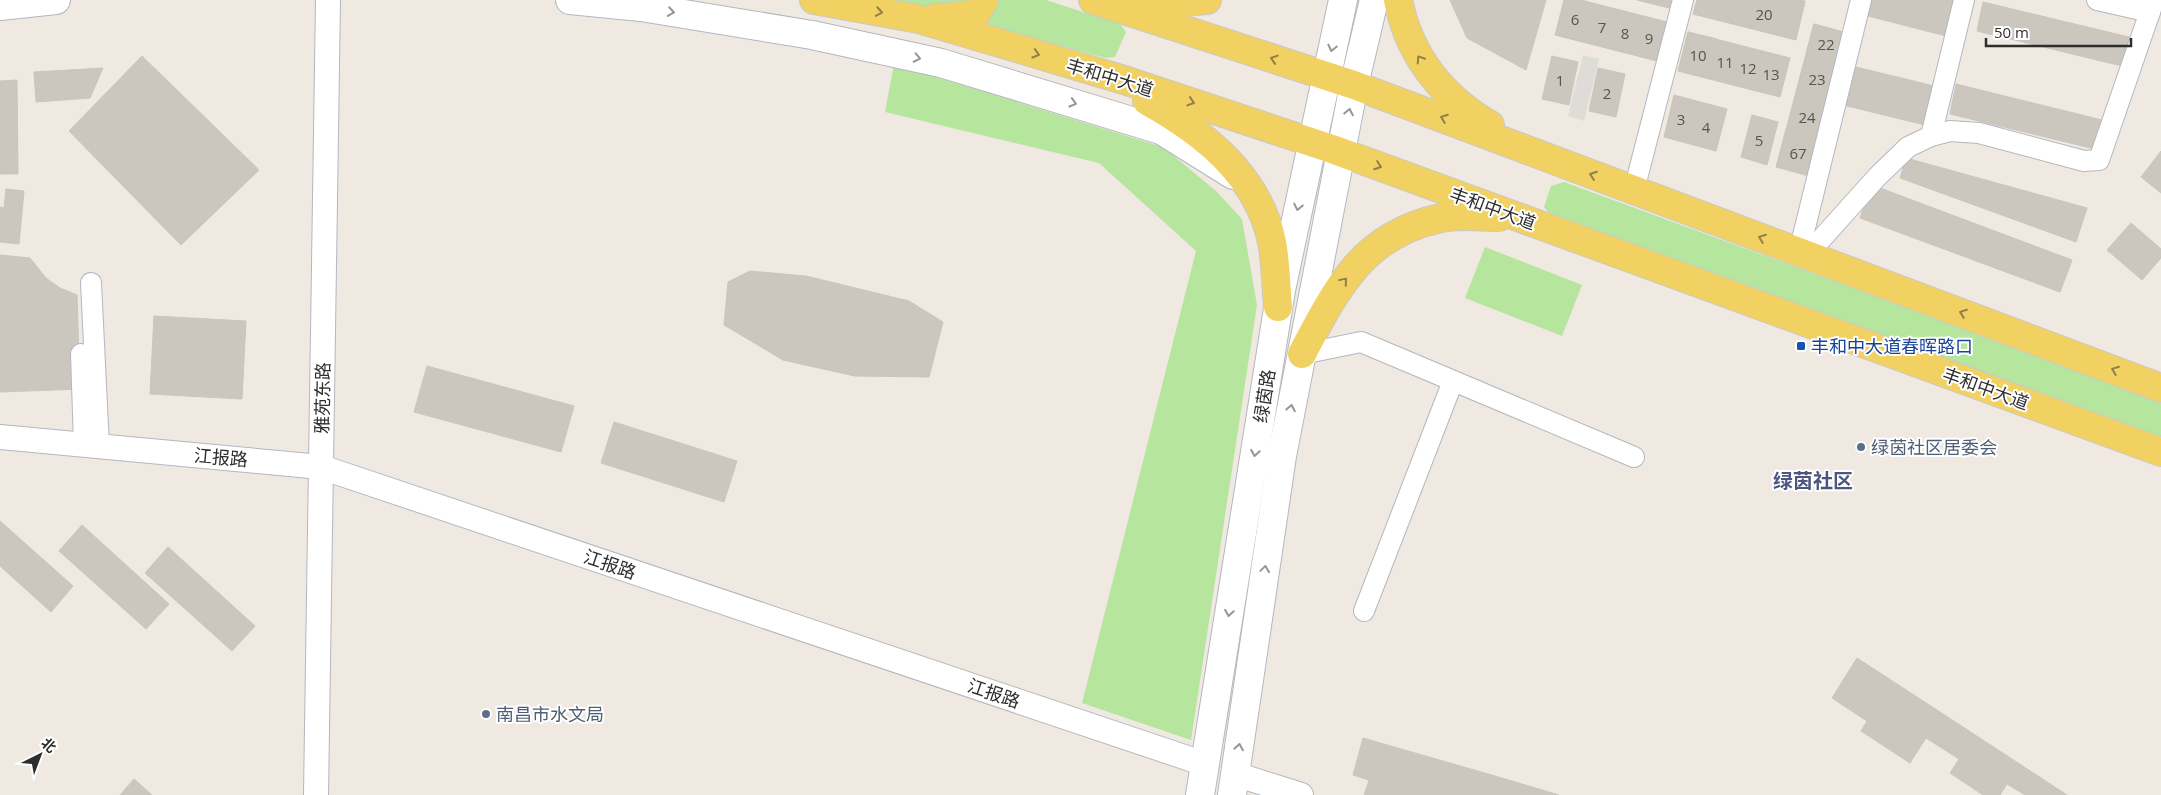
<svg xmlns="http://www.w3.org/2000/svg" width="2161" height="795" viewBox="0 0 2161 795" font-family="'Open Sans','Noto Sans SC',sans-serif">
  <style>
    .green { fill: #b6e59e }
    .plaza { fill: #dfdcd8 }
    .building { fill: #cbc7bf; stroke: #cbc5ba }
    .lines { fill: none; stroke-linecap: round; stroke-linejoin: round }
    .minor-casing { stroke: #b4b7c1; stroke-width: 22 }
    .tertiary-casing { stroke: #b4b7c1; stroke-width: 26 }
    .secondary-casing { stroke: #b4b7c1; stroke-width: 30 }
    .primary-casing { stroke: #c9c9c9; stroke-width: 30 }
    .minor { stroke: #fff; stroke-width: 20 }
    .tertiary { stroke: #fff; stroke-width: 24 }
    .secondary { stroke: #fff; stroke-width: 28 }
    .primary { stroke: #f2d163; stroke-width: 28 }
    .oneway { stroke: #969696 }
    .oneway2 { stroke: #908048 }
    .transit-dot { fill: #1a4fb4; stroke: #fff; stroke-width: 2 }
    .service-dot { fill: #5c6f8a; stroke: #fff; stroke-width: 2 }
    .labels { text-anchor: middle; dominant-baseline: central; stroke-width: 4; stroke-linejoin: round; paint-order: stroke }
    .number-label { font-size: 15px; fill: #555452 }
    .street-label { font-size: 18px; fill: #2e2e2e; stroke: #fff }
    .transit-label { font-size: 18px; fill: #164399; stroke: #fff; text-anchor: start }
    .service-label { font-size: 18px; fill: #4e5e75; stroke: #fff; text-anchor: start }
    .quarter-label { font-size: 20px; font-weight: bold; fill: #4d5680; stroke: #fff }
  </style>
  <rect width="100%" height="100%" fill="#efe9e1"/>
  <g class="green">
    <polygon points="890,0 1046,0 1120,24 1126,32 1115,57 1106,58"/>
    <polygon points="894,64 1163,147 1216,191 1242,219 1257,305 1191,740 1082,703 1196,251 1099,163 885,112"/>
    <polygon points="1564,182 2161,401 2161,441 1551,216 1544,207 1551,186"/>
    <polygon points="1485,247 1582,285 1562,336 1465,298"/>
  </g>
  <polygon class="plaza" points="1583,55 1599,59 1584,121 1568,116"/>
  <g class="building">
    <polygon points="1450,0 1546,0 1526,70 1467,38"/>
    <polygon points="1564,0 1581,0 1667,22 1657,61 1555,35"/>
    <polygon points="1565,0 1580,0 1594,4 1585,42 1556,35"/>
    <polygon points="1637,0 1671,0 1669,8"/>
    <polygon points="1645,0 1669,0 1668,7"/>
    <polygon points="1697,0 1728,0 1723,21 1694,14"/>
    <polygon points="1697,0 1801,0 1805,1 1796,40 1693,14"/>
    <polygon points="1730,0 1755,0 1748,27 1725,21"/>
    <polygon points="1755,0 1780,0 1772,33 1749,27"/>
    <polygon points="1781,0 1805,2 1795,39 1772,33"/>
    <polygon points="1868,0 1959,0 1950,37 1864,15"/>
    <polygon points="1983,2 2133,38 2126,67 1977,31"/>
    <polygon points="1595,5 1618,11 1609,48 1586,42"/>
    <polygon points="1618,11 1641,17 1632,54 1609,48"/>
    <polygon points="1642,17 1665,23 1656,60 1632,54"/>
    <polygon points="1814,24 1847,33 1809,176 1776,167"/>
    <polygon points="1814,24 1847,33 1839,63 1806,54"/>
    <polygon points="1688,32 1717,39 1708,78 1679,71"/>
    <polygon points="1688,32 1790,58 1780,97 1678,71"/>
    <polygon points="1718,41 1741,47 1732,84 1708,78"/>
    <polygon points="1741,47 1764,53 1755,90 1732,84"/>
    <polygon points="1765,53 1787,59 1778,95 1755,90"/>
    <polygon points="1806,55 1839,63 1829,103 1796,94"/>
    <polygon points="142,56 259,170 181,245 69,131"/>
    <polygon points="1552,56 1578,62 1569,105 1542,99"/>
    <polygon points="1852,66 1938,87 1929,126 1843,105"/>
    <polygon points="103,68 90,98 36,102 34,72"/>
    <polygon points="1598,68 1625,74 1616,117 1589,111"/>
    <polygon points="17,80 18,174 0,174 0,81"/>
    <polygon points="1956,84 2106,121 2099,150 1950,114"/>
    <polygon points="1674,95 1727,109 1716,151 1664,137"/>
    <polygon points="1796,95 1827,104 1818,138 1787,130"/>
    <polygon points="1675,98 1697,103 1687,141 1666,135"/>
    <polygon points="1698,105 1724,112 1715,149 1688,142"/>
    <polygon points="1752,115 1778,122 1767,165 1741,157"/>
    <polygon points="1786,130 1818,139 1809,175 1777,166"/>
    <polygon points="2161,151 2161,193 2141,177"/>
    <polygon points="1906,158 2087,208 2076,242 1900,178"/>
    <polygon points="1872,185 2072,260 2060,292 1860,218"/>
    <polygon points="6,189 24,191 19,244 0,242 0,207 4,208"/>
    <polygon points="2131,223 2161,249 2161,258 2142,280 2107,250"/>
    <polygon points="0,255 30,258 46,278 60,288 77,295 80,389 0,392"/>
    <polygon points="750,271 806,276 909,301 943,322 929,377 855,376 783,360 724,325 728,282"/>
    <polygon points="154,316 246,321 242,399 150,394"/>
    <polygon points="427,366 574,406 561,452 414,412"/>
    <polygon points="614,422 737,461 724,502 601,463"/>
    <polygon points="0,521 73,586 51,612 0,566"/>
    <polygon points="82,525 169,604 146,629 59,551"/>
    <polygon points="168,547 255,626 232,651 145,573"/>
    <polygon points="1857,658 1963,727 2067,795 2025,795 2007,784 2000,795 1983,795 1950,773 1959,759 1926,738 1910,763 1861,731 1867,721 1832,698"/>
    <polygon points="1363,738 1495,776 1559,795 1364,795 1369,780 1353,775"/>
    <polygon points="134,779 152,795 120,795"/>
  </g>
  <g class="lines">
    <g class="minor-casing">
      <g id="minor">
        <polyline points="2097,0 2150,12"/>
        <polyline points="1931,136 1964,0"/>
        <polyline points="1634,190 1683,0"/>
        <polyline points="1799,252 1861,0"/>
        <polyline points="1807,255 1877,177 1908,147 1931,136 1950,131 1979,133 2084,161 2099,160 2154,0"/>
        <polyline points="91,283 99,446"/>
        <polyline points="81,354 84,445"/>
        <polyline points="1302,354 1361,342 1634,457"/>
        <polyline points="1364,611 1453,381"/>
      </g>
    </g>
    <g class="tertiary-casing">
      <g id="tertiary">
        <polyline points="0,437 321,467 1205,764"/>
        <polyline points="1235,774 1301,795"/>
        <polyline points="316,795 328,0"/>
      </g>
    </g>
    <g class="secondary-casing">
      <g id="secondary">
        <polyline points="570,0 641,7 812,35 941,63 1161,130 1233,175"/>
        <polyline points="0,6 56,0"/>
        <polyline points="1200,795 1281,290 1343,0"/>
        <polyline points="1232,795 1282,456 1354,85 1374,0"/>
      </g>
    </g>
    <g class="primary-casing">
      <g id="primary">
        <polyline points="814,0 919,19 1124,80 1332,149 2161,452"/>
        <polyline points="1093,0 1354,85 2161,388"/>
        <path d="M1398,0C1409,55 1442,97 1490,125"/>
        <polyline points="1132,6 1207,0"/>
        <polyline points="935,18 975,15 984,0"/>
        <path d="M1147,101C1203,132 1258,175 1272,242C1276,263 1276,286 1278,307"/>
        <path d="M1302,354C1336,289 1363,234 1441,218C1459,214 1481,217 1499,217"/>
      </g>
    </g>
    <use href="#minor" class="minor"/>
    <use href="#tertiary" class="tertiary"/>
    <use href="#secondary" class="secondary"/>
    <use href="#primary" class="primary"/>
  </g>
  <defs><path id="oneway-chevron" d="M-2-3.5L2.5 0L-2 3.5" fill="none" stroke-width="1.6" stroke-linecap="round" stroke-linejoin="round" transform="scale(1.25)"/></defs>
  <g class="oneway">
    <use href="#oneway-chevron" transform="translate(671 12) rotate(9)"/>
    <use href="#oneway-chevron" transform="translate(1332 48) rotate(103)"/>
    <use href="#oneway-chevron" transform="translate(917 58) rotate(12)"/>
    <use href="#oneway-chevron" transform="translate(1073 103) rotate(17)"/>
    <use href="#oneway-chevron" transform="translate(1349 112) rotate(-79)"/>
    <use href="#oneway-chevron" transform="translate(1298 207) rotate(102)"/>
    <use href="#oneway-chevron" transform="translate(1291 408) rotate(-79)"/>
    <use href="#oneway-chevron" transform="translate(1255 453) rotate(99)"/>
    <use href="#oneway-chevron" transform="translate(1265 569) rotate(-82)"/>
    <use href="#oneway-chevron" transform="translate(1229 613) rotate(99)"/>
    <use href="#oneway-chevron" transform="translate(1239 747) rotate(-81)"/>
  </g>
  <g class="oneway2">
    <use href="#oneway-chevron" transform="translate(879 12) rotate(10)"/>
    <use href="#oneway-chevron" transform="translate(1036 54) rotate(16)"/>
    <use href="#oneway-chevron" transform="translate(1274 59) rotate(-162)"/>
    <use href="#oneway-chevron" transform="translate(1420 59) rotate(-123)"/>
    <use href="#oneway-chevron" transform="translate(1191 102) rotate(18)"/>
    <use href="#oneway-chevron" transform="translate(1444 118) rotate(-159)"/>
    <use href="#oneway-chevron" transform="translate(1378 166) rotate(20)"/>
    <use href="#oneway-chevron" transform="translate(1593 175) rotate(-160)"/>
    <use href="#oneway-chevron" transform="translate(1762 238) rotate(-159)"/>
    <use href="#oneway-chevron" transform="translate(1344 281) rotate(-50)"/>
    <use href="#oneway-chevron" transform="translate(1963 313) rotate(-159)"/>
    <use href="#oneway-chevron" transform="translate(2115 370) rotate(-159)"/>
  </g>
  <rect class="transit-dot" x="1796" y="341" width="10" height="10" rx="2.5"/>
  <g class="service-dot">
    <circle cx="1861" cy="447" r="5"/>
    <circle cx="486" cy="714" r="5"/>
  </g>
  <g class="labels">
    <g class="number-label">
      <text x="1764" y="14">20</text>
      <text x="1575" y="19">6</text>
      <text x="1602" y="27">7</text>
      <text x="1625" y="33">8</text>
      <text x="1649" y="38">9</text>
      <text x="1826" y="44">22</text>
      <text x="1698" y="55">10</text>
      <text x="1725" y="62">11</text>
      <text x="1748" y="68">12</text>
      <text x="1771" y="74">13</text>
      <text x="1817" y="79">23</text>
      <text x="1560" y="80">1</text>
      <text x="1607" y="93">2</text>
      <text x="1807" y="117">24</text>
      <text x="1681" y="119">3</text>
      <text x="1706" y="127">4</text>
      <text x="1759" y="140">5</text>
      <text x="1798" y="153">67</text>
    </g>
    <g class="street-label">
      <text transform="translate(1110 77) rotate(17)">丰和中大道</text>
      <text transform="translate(1493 208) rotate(20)">丰和中大道</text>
      <text transform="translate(1986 388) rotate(20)">丰和中大道</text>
      <text transform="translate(1264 396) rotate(-81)">绿茵路</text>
      <text transform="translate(322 398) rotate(-89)">雅苑东路</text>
      <text transform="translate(221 457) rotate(5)">江报路</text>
      <text transform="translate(610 564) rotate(19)">江报路</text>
      <text transform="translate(994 693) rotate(19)">江报路</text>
    </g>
    <g class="transit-label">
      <text x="1811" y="346">丰和中大道春晖路口</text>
    </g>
    <g class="service-label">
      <text x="1871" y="447">绿茵社区居委会</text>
      <text x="496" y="714">南昌市水文局</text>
    </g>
    <g class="quarter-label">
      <text x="1813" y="480">绿茵社区</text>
    </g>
  </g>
  <g transform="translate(40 755) rotate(42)" stroke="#ffffff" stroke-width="4" paint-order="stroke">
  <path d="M0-4L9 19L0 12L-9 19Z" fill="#2e2e2e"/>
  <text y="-8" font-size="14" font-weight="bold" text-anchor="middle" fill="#2e2e2e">北</text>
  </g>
  <path d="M1986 38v8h145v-8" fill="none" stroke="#2e2e2e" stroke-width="2.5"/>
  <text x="1994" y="38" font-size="15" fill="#2e2e2e" stroke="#ffffff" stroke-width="4" paint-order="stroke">50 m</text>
</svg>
